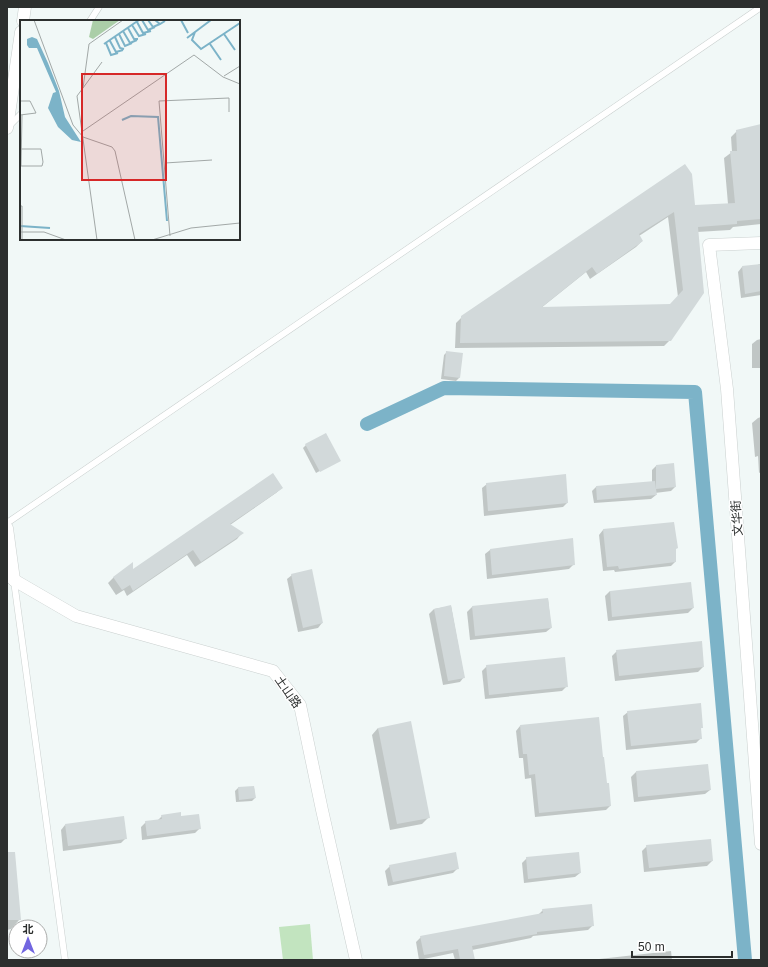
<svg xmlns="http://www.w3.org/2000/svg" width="768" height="967" viewBox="0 0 768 967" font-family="Helvetica,'Noto Sans SC',sans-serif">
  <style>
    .green { fill: #c2e4bf }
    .shadow { fill: #0003; fill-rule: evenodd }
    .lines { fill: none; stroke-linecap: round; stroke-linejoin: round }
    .canal { stroke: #7cb3c8; stroke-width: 14 }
    .building { fill: #d2d9da; fill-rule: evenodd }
    .service-casing { stroke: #cad0cf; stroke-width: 7 }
    .minor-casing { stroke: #cad0cf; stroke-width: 13 }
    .service { stroke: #fff; stroke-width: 6 }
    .minor { stroke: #fff; stroke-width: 12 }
    .labels { text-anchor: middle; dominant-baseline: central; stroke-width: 3; stroke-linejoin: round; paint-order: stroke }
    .street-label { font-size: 12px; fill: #2c2f2e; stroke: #fff }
    .inset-river { fill: none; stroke: #7cb3c8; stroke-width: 2 }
    .inset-road { fill: none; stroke: #a2a8a7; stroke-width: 1 }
    .view { fill: #d62828; fill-opacity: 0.15; stroke: #d62828; stroke-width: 2 }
    .inset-edge { fill: none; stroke: #2c2f2e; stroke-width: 2 }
  </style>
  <rect width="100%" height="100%" fill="#f1f8f7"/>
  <polygon class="green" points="310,924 313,960 283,960 279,927"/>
  <g class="shadow">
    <path d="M761,125V224L733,227L730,230L697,232L703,292L670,340L664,346L455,348L456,323L462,317L685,165L694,206L728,204L724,158L732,152L731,137L737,131ZM668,217L678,297L670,305L541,308L586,272L590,279L636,247L642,241L639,236Z"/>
    <polygon points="759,264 761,264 761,295 741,298 738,272 742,267 758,265"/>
    <polygon points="761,339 761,368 752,368 752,344 757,340"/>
    <polygon points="447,352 462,354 459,378 456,381 441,379 444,355"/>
    <polygon points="761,417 761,472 759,473 758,456 755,457 752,423 758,418"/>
    <polygon points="306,445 338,461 316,473 303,448"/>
    <polygon points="656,466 675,487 671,491 655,493 656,495 651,499 594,503 592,491 596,487 652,482 652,470"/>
    <polygon points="487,484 567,503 563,507 484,516 482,488"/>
    <polygon points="282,488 276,493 230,525 242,533 237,539 195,567 187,555 127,596 124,590 116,595 108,583 114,577 132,571"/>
    <polygon points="674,523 675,562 671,566 615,572 614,570 603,571 599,535 603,530"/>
    <polygon points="490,550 574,564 569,569 487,579 485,554"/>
    <polygon points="292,575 322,623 318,628 298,632 287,579"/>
    <polygon points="610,591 693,608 688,613 608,621 605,596"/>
    <polygon points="548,599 551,628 546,632 470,640 467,612 472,607"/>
    <polygon points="451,606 464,677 460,682 443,685 429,614 434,609"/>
    <polygon points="617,651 703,667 698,672 615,681 612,656"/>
    <polygon points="487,666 567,686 562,691 485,699 482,671"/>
    <polygon points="628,712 702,727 700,730 701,738 696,743 626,750 623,716"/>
    <polygon points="520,726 602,758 610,806 606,810 535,817 531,778 525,779 523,758 519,758 516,731"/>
    <polygon points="378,728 428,818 422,824 390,830 372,735"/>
    <polygon points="707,765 710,790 705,794 634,802 631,777 636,772"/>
    <polygon points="254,787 255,798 252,801 236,802 235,791 238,788"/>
    <polygon points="162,816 180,818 200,828 195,833 142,840 141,827 146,822 157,821"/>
    <polygon points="65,825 126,838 121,843 63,851 61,830"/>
    <polygon points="647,846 712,861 707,866 644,872 642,851"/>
    <polygon points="7,858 20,919 11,929 7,930"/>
    <polygon points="527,858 580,873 575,877 524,883 522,863"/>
    <polygon points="390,866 458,868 453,873 388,886 385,871"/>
    <polygon points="543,910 593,925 588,930 533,936 531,938 472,950 474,960 455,960 453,953 419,960 416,942 421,937 538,915"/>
    <polygon points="671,951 672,960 590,960"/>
  </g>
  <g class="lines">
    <polyline class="canal" points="367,424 444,388 695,392 745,960"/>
  </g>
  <g class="building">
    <path d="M761,124V219L737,221V224L698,227L704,293L671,341L460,343L461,316L685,164L692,174L695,205L735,203L730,151H737L736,130ZM674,212L683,290L670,304L542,307L592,267L597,274L643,241L639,234Z"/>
    <polygon points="761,264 761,291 745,294 742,266"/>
    <polygon points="446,351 463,353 460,378 444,376"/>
    <polygon points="326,433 341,461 320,472 305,444"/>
    <polygon points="674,463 676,487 656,489 657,495 597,500 596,486 655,481 656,489 656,465"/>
    <polygon points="273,473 283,488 230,524 244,533 201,562 193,550 133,591 130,585 122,590 113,577 133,562 133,569"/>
    <polygon points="566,474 568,503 488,511 486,483"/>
    <polygon points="674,522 678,548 676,549 676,562 619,569 618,566 607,567 603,529"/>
    <polygon points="573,538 575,565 492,575 490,549"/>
    <polygon points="312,569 323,623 303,628 291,574"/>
    <polygon points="691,582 694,608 612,617 610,591"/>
    <polygon points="548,598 552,628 475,636 472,606"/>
    <polygon points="451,605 465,678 448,681 434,609"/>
    <polygon points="702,641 704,667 619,676 616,650"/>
    <polygon points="565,657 568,687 489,695 486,665"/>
    <polygon points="701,703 703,728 701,728 702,739 631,746 627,711"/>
    <polygon points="599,717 603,757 604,757 607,783 609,783 611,806 539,813 535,774 529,775 527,754 523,754 520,725"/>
    <polygon points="411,721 430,818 397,824 378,728"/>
    <polygon points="708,764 711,790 638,797 636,771"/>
    <polygon points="254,786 256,798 239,800 238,787"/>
    <polygon points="181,812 181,816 199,814 201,829 147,836 145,821 162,819 161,815"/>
    <polygon points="124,816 127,839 68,846 65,824"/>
    <polygon points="711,839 713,861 649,868 646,845"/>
    <polygon points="7,852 15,852 21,920 7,920"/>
    <polygon points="456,852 459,869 393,882 389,865"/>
    <polygon points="579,852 581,873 528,879 526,857"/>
    <polygon points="592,904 594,926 537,932 537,934 472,946 475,960 460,960 458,949 424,955 420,936 543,913 542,909"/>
  </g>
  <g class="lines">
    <g class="service-casing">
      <g id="service">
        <polyline points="90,21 99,7"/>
        <polyline points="8,127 21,114"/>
        <polyline points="7,523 761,7"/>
        <polyline points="14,581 65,960"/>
      </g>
    </g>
    <g class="minor-casing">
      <g id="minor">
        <polyline points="23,21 25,7"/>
        <polyline points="7,128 21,32"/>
        <polyline points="761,243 709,245 727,389 761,844"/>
        <polyline points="7,528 14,580"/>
        <polyline points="7,573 14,580 76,616 273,671 300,705 322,810 356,960"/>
      </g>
    </g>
    <use href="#service" class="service"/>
    <use href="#minor" class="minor"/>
  </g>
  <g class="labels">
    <g class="street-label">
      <text transform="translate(737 518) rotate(-94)">文华街</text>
      <text transform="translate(288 692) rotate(55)">土山路</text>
    </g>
  </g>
  <g transform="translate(20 20)">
    <rect width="220" height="220" fill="#f1f8f7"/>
    <path d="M73,0H100L73,19L69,17Z" fill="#abcea8"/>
    <path d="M12,17L17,19L28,43L39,71L45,97L61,122L52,120L38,107L28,88L33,73L36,72L17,28H9L7,25V19Z" fill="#7cb3c8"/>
    <path class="inset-river" d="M122,0L128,10L135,7M128,0L133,7L140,4M135,0L140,4L145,1M161,0L168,13M117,2L123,13L131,11M112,5L119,16L126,14M108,8L114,19H118M103,11L110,23L117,20M175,12L172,20L181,29L220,3M99,14L105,26L112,23M204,14L215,30M95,17L100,28L104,29M167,18L191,0M90,21L96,32L103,30M86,23L91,35L98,33M84,24L119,0M190,24L201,40M102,100L111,96L138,97L147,201M0,206L30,208"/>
    <path class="inset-road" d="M14,0L53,105L63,117L92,127L95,131L115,220M204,56L220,46M63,68L82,42M0,81H10L16,93L0,95M63,111L174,35L203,57L220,64M145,143L192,140M0,146H22L23,142L21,129H0M1,146L2,95M0,186H2V220M0,212H24L46,220M150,216L139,81L209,78V92M77,220L57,76L63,68L69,24L103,0M132,220L171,208L220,203"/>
    <path class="view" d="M62,54H146V160H62Z"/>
    <rect width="220" height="220" class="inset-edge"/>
  </g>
  <rect width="768" height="967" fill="none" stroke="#2c2f2e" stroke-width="16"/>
  <g transform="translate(28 939)"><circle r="19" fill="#ffffff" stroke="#abacab"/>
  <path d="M0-3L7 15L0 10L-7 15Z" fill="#7266e0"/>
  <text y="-6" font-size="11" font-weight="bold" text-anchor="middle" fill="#2c2f2e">北</text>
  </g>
  <path d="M632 951v6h100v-6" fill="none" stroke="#2c2f2e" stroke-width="2"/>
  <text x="638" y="951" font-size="12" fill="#2c2f2e" stroke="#ffffff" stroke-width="3" paint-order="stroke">50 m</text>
</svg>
